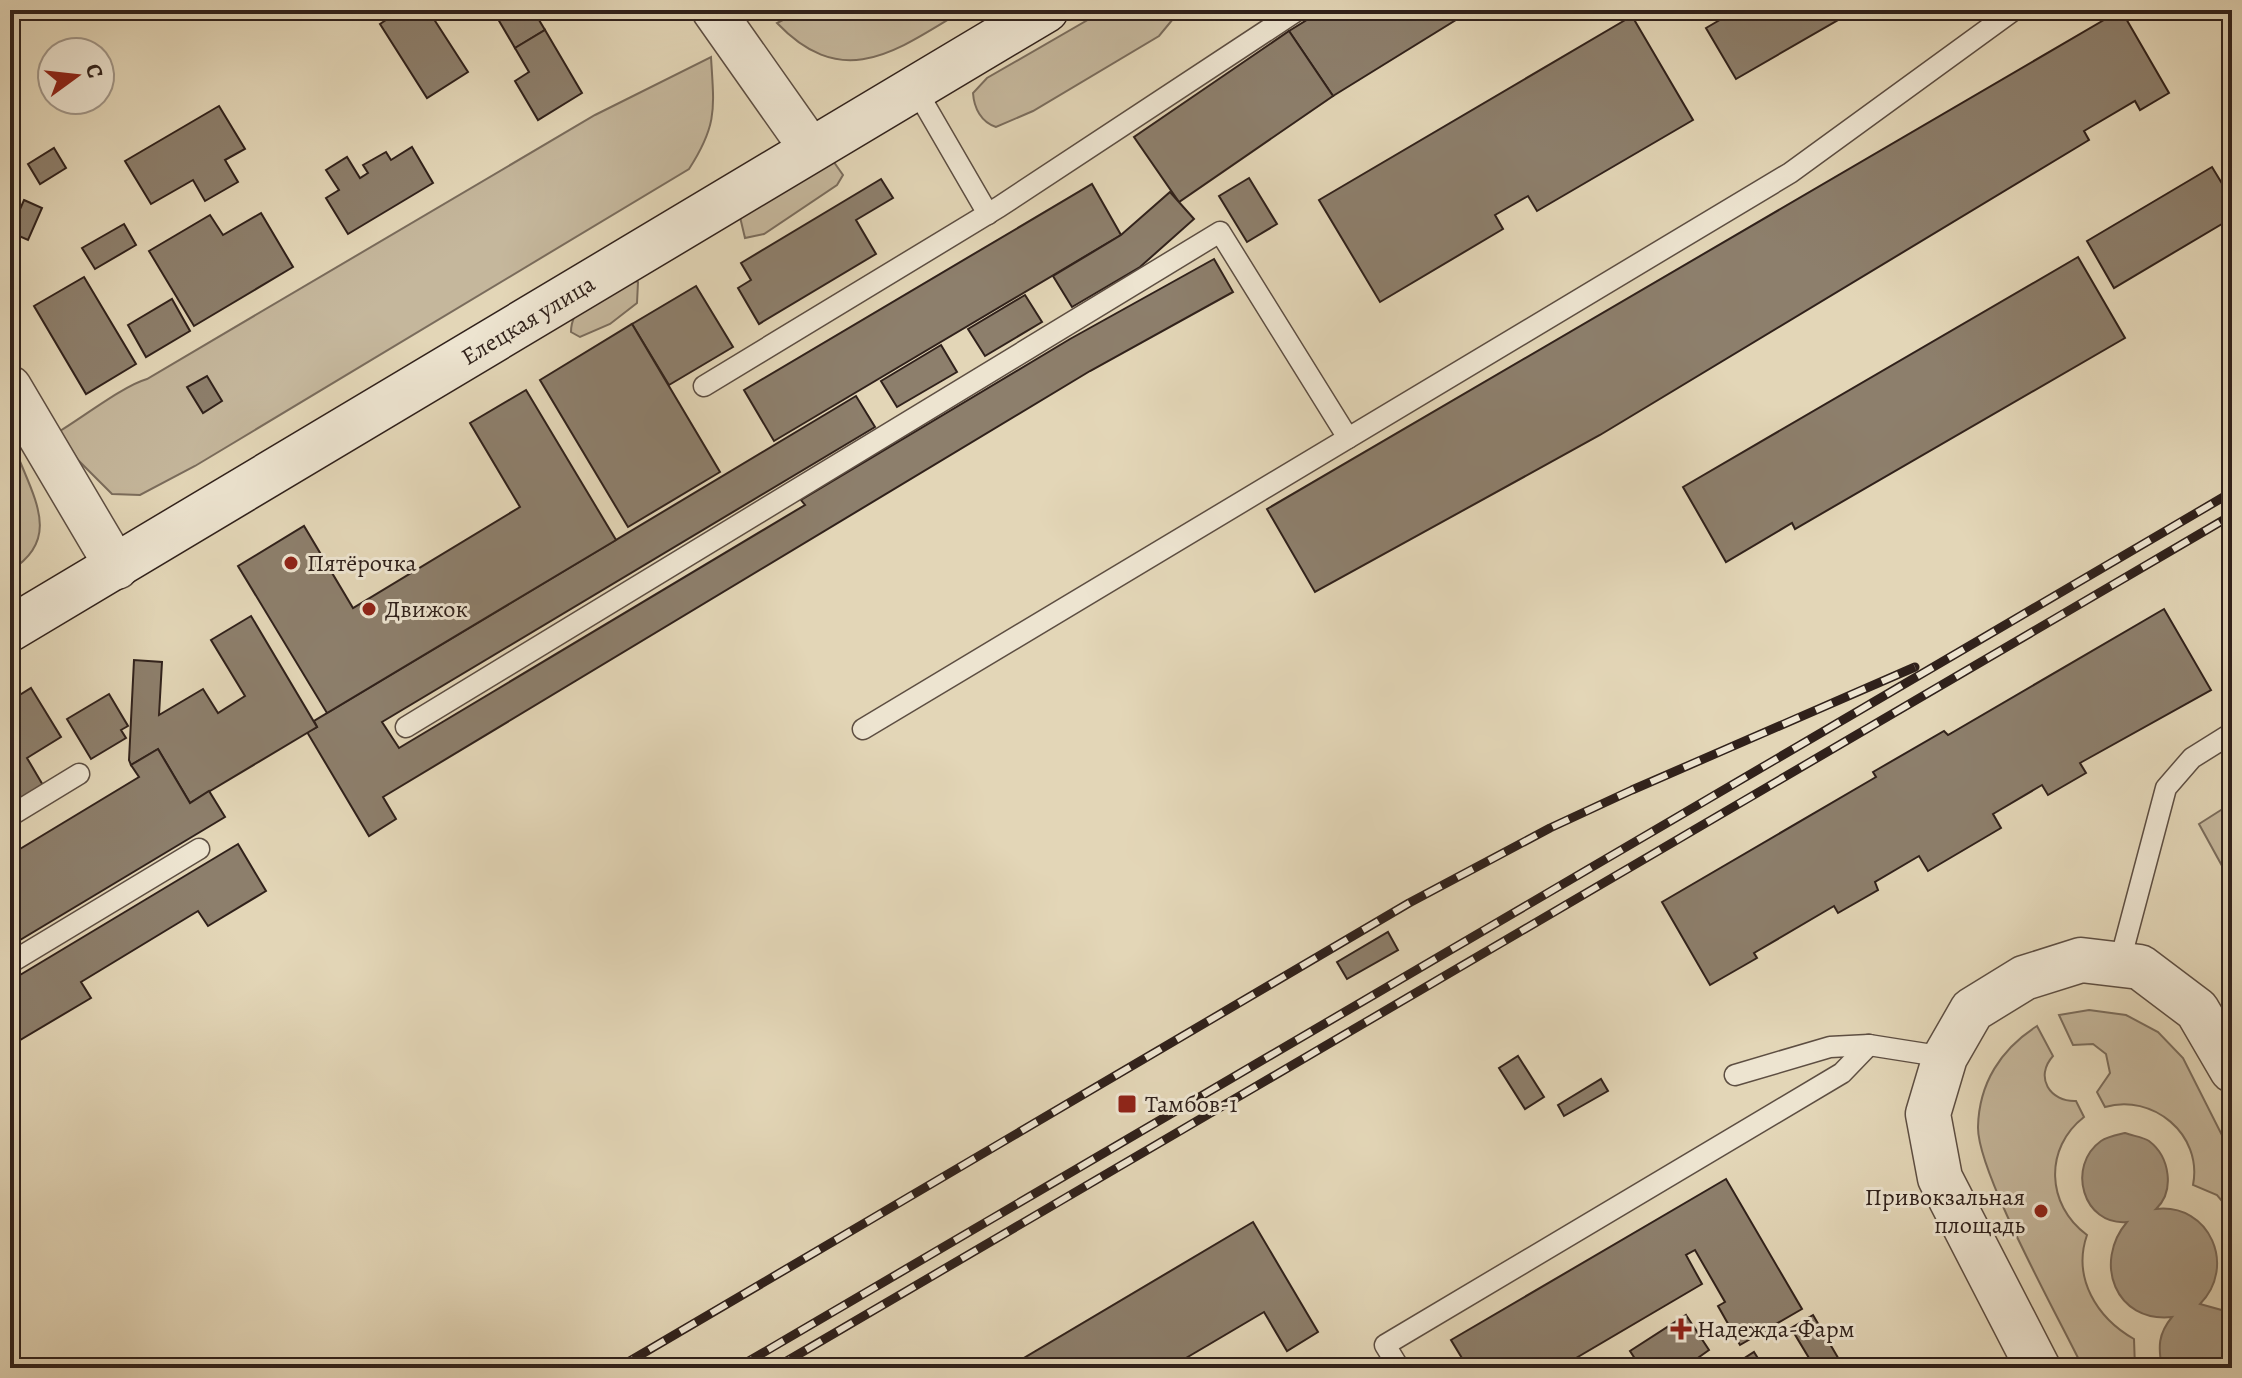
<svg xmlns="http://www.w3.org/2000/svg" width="2242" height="1378" viewBox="0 0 2242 1378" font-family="Alegreya,serif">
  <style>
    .green { fill: #c5b79c; stroke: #7a6c5c; stroke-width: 2 }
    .water { fill: #a69882; stroke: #776859; stroke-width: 2 }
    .building { fill: #8d7f6c; stroke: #30211b; stroke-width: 2 }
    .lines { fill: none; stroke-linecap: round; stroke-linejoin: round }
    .service-casing { stroke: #5d4e42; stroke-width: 23 }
    .minor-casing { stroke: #5d4e42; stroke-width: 45 }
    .tertiary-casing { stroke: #5d4e42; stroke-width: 47 }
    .secondary-casing { stroke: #30211b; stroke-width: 47 }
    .service { stroke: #ede4d0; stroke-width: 20 }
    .minor { stroke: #ede4d0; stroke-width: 42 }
    .tertiary { stroke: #ede4d0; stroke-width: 44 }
    .secondary { stroke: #ede4d0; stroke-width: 44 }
    .rail-casing { stroke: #30211b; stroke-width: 9 }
    .rail { stroke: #ede4d0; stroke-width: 6; stroke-dasharray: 18; stroke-linecap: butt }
    .poi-dot { fill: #8f2418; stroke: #ede4d0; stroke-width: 3 }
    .labels { text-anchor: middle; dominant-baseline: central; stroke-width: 6; stroke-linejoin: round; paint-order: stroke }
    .street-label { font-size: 24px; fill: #30211b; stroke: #ede4d0 }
    .poi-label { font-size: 24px; fill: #30211b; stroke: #ede4d0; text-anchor: start }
  </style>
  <rect width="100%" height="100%" fill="#e3d6b7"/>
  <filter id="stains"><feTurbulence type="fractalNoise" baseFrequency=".0025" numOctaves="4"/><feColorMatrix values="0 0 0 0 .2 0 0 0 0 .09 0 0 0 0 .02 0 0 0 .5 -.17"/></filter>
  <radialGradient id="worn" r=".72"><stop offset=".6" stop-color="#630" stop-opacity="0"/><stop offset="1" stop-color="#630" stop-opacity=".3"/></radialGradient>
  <g class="green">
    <path d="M802,10H964C897,50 844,93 777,23Z"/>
    <path d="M1105,10H1174L1173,19L1159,36L1033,111L996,127C981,122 974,108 973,93L987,78Z"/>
    <path d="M711,57C714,108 718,124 689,169L195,466L140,495L112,494L78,460L60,431C83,417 125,385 147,379L595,115Z"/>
    <polygon points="831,158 843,175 837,185 764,234 745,238 740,217"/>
    <path d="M628,277L638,282L637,303L610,324L580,337L571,332C571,302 605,290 628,277Z"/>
    <path d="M15,459H19C37,503 59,541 10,571V461Z"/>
    <polygon points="2232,803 2232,884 2199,824"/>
    <path d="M2089,1010L2126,1015L2158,1032L2183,1058L2232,1155V1213L2217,1195L2193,1185C2203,1134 2152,1093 2105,1107L2097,1092L2110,1073L2106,1054L2093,1044L2073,1045L2059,1015Z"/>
    <path d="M2037,1026L2053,1056C2034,1077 2050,1102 2076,1101L2084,1117C2044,1148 2046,1205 2087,1235C2072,1278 2097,1318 2134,1339L2135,1368H2083C2060,1320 1977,1172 1978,1127C1979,1083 2001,1049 2037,1026Z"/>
  </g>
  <path class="water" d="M2125,1133C2133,1136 2143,1137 2149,1141C2170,1157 2175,1191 2156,1209C2210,1203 2237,1267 2200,1304L2225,1311L2232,1318V1368H2162C2158,1347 2158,1334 2172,1317C2115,1323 2093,1262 2127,1222C2083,1226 2066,1166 2101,1141C2107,1137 2117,1135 2125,1133Z"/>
  <g class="building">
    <polygon points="401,10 428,10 468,72 427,98 380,24"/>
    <polygon points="514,10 533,10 545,30 515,48 498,19"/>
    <polygon points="1323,10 1472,10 1333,96 1289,31"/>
    <polygon points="1737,10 1833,10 1838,20 1736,79 1706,28"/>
    <polygon points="2121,10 2169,93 2140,110 2135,101 2084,131 2089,140 1600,435 1315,592 1267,509"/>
    <polygon points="1632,16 1693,120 1537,211 1528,196 1495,215 1503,229 1380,302 1319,200"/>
    <polygon points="545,30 582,93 538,120 515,81 529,72 515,48"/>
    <polygon points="1289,31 1333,96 1179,202 1134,137"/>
    <polygon points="219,106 245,149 225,160 238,182 205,201 193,180 151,204 125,161"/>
    <polygon points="412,147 433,183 348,234 326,198 339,190 326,170 347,157 360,178 368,173 363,165 386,152 391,160"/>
    <polygon points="54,148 66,168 40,184 28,164"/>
    <polygon points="2212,167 2232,200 2232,218 2114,288 2087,241"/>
    <polygon points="1249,178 1277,224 1247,242 1219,196"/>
    <polygon points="881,179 893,198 856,220 876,254 759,324 738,288 751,280 741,263"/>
    <polygon points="1092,184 1121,235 774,441 744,390"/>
    <polygon points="1170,192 1194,219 1140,267 1072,307 1053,276 1121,235"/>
    <polygon points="24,200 42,208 28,240 10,232"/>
    <polygon points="261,213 293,267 194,326 149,251 210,215 223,235"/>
    <polygon points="124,224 136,245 95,269 82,248"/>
    <polygon points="2078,257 2125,338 1795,529 1792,523 1726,562 1683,487"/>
    <polygon points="1214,259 1233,292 1090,371 383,797 396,819 369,836 307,732 317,727 314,721 856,396 875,427 382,722 399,748 805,505 801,500 1070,339"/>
    <polygon points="84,277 136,364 86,394 34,306"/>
    <polygon points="696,286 733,347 669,385 632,324"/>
    <polygon points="1025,295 1042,322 985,356 968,329"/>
    <polygon points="172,299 190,331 146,357 128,325"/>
    <polygon points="632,324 720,472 628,527 540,380"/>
    <polygon points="941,345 957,372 897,407 881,381"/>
    <polygon points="207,376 222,401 203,413 187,387"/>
    <polygon points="526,390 616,540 327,713 238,566 304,526 353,608 520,507 470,423"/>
    <polygon points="2164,609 2211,690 2080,763 2086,773 2048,795 2042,785 1993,814 2001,828 1928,871 1919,856 1875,882 1878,890 1838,913 1834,906 1754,953 1757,958 1710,985 1662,902 1876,777 1873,772 1944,731 1948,735"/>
    <polygon points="251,616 317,727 190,803 158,749 131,765 129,760 134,660 162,662 159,715 203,689 218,713 245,696 211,640"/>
    <polygon points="31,688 61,737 27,758 44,787 13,806 10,800 10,701"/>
    <polygon points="109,694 128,726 121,730 126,738 91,759 67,719"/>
    <polygon points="158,749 190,803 209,791 225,817 10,946 10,855 139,777 131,765"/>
    <polygon points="238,844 266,891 208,926 198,911 81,982 91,998 10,1046 10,981"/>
    <polygon points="1388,932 1398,950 1347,979 1337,962"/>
    <polygon points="1518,1056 1544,1097 1525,1109 1499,1068"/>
    <polygon points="1601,1079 1608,1091 1564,1116 1558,1105"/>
    <polygon points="1726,1179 1802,1309 1740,1345 1718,1306 1725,1302 1695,1250 1686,1255 1702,1284 1559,1368 1468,1368 1451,1340"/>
    <polygon points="1253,1222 1318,1332 1287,1351 1264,1312 1169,1368 1007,1368"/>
    <polygon points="1686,1315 1709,1350 1695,1360 1700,1368 1641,1368 1630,1351"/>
    <polygon points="1813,1315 1844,1368 1815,1368 1791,1328"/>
    <polygon points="1754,1352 1764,1368 1737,1368 1735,1364"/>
  </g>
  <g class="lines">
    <g class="service-casing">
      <g id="service">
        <polyline points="915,88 988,214"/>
        <polyline points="704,386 999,207 1298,10"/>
        <polyline points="406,727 1220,232 1348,438"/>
        <polyline points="863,729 1790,173 2014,10"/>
        <polyline points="10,816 79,774"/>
        <polyline points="10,963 199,849"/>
        <polyline points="2119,965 2166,788 2192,758 2232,733"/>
        <polyline points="1735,1075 1830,1047 1869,1045 1945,1057"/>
        <polyline points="1399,1368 1385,1345 1842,1073 1869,1045"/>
      </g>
    </g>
    <g class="minor-casing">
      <g id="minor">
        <polyline points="713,10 811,149"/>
        <polyline points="10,387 117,568"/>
      </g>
    </g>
    <g class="tertiary-casing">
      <polyline id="tertiary" points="2038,1368 1940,1178 1928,1114 1945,1057 1972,1010 2024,978 2081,960 2140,967 2197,1010 2232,1070"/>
    </g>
    <g class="secondary-casing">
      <polyline id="secondary" points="10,629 1046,10"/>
    </g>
    <use href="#service" class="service"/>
    <use href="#minor" class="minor"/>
    <use href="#tertiary" class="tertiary"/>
    <use href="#secondary" class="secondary"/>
    <g class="rail-casing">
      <g id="rail">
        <polyline points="618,1368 1409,903 1550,828 1632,790 1915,667"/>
        <polyline points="737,1368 2232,492"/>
        <polyline points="775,1368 2232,515"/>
      </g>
    </g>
    <use href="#rail" class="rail"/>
  </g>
  <g class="poi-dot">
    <circle cx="291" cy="563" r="8"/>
    <circle cx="369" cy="609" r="8"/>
    <rect x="1117" y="1094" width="20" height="20" rx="4"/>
    <circle cx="2041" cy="1211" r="8"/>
    <path d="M1677 1317h8v8h8v8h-8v8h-8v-8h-8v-8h8z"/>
  </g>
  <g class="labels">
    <g class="street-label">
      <text transform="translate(528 320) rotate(-31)">Елецкая улица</text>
    </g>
    <g class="poi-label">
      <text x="307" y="563">Пятёрочка</text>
      <text x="385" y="609">Движок</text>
      <text x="1145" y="1104">Тамбов-1</text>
      <text x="2025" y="1197" text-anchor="end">Привокзальная<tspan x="2025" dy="28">площадь</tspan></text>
      <text x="1697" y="1329">Надежда-Фарм</text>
    </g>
  </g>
  <rect width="2242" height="1378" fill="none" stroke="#e3d6b7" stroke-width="40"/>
  <rect x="12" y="12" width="2218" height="1354" fill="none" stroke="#30211b" stroke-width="4"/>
  <rect x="20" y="20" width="2202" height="1338" fill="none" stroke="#30211b" stroke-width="2"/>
  <g transform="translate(76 76) rotate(75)"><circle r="38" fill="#ede4d0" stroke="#a19688" stroke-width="2"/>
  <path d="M0-6L14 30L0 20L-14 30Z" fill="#8f2418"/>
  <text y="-12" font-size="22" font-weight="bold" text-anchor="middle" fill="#30211b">С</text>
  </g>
  <rect width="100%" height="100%" filter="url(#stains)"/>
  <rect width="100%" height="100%" fill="url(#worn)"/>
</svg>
